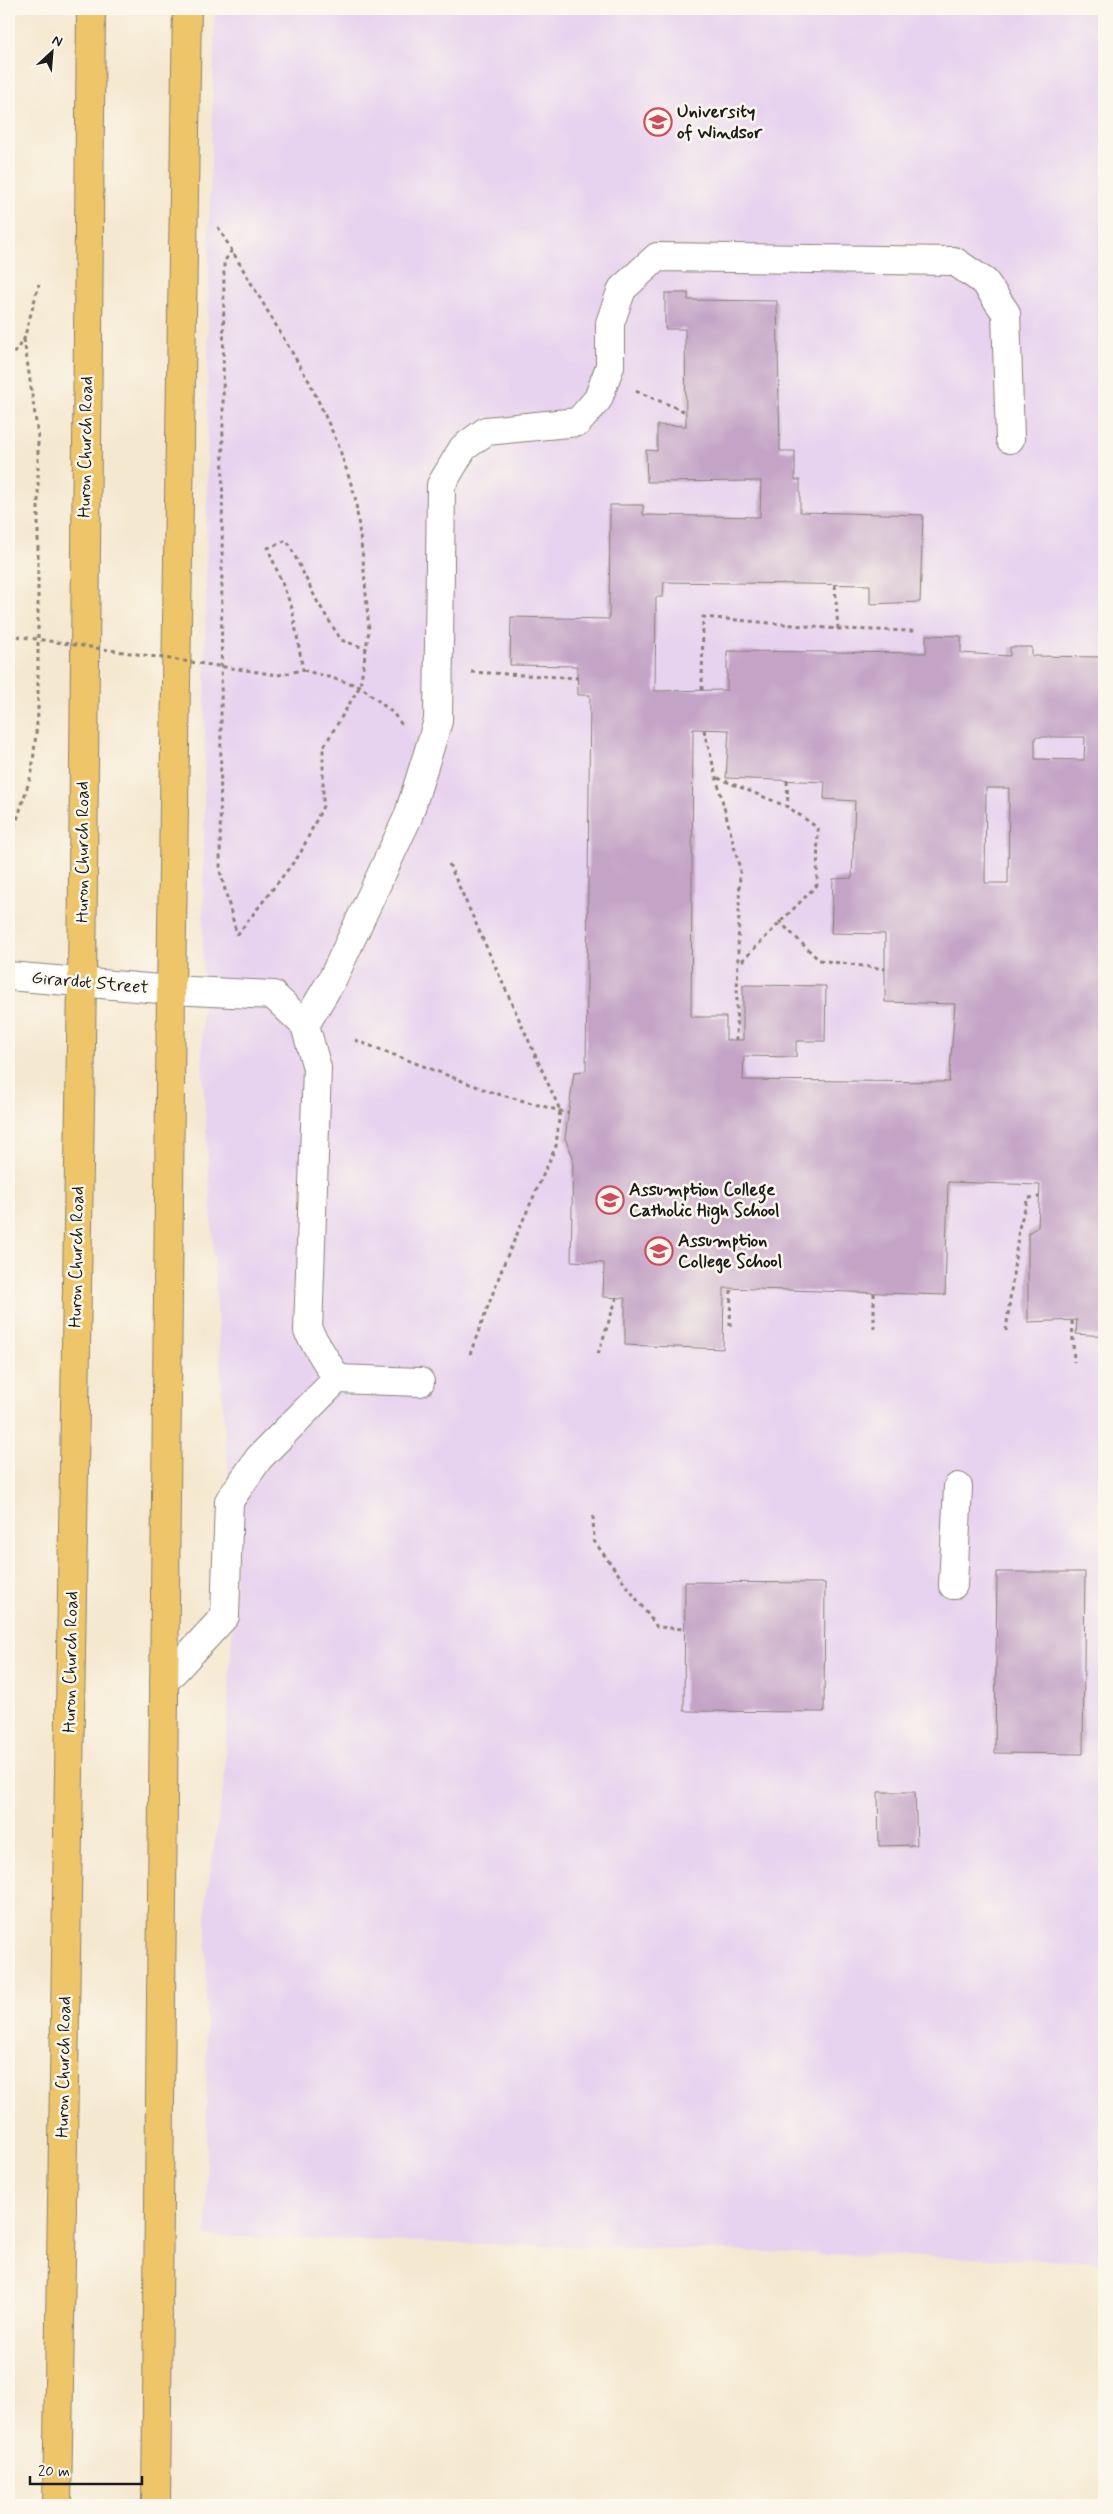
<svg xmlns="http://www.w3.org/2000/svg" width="1113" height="2514" viewBox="0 0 1113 2514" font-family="Mynerve,sans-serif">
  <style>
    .built { fill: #e7d2ef }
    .building { fill: #c3a3c6; fill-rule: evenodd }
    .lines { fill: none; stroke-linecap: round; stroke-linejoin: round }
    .minor-casing { stroke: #888276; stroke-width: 30 }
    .highway-casing { stroke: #888276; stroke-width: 30 }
    .path { stroke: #888276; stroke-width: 3; stroke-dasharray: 4 4; stroke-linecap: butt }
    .minor { stroke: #fff; stroke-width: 28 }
    .highway { stroke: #eec569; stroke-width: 28 }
    .path-bridge { stroke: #888276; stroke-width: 3; stroke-dasharray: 4 4; stroke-linecap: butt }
    .labels { text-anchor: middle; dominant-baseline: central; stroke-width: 5; stroke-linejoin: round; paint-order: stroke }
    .poi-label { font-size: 18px; font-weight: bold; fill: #1c1c1c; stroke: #fbf7ec; text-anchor: start }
    .street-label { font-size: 18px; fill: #1c1c1c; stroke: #fbf7ec }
  </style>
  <rect width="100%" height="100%" fill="#fbf7ec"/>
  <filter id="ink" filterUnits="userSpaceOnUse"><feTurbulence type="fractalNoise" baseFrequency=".02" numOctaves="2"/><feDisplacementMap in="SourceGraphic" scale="10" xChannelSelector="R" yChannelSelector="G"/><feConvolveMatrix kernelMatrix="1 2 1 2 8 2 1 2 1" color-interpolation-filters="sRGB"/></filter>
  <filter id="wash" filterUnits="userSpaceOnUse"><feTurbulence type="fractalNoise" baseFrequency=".0096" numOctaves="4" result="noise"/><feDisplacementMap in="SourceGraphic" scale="20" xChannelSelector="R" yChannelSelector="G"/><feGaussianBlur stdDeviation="1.12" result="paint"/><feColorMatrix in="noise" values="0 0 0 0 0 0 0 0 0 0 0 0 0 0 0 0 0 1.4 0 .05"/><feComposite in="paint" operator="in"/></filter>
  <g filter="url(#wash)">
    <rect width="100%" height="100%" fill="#f5e8d0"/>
    <polygon class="built" points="215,9 1104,9 1104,2262 207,2236 206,1898 224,1782 237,1541 225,1440 202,1061 209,235"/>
    <g id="blocks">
      <g class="building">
        <path d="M665,293H688V300L777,301L780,451H795V480H800V512L923,515L920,602L870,604V585L664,582L663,597H656L655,691L727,690V651L926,653V635L961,636V653L1010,656V647H1032V656L1104,657V1336L1076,1334L1077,1320L1028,1322V1233L1038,1227L1040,1185L948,1182L945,1295L724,1288L723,1349L625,1345V1298L603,1297L604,1263L571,1261L573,1157L565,1138L574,1072L586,1071L590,695H578L577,666L510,665L511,617L609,619L610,505H643V515L760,517L761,481L647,482L646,450L657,451V425L686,426L685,329H665ZM693,729L729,730L726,778L825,782L824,799L855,801L852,878L833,879L831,933L885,934V1002L955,1004L949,1082L743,1080L744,1056L796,1057V1041H825L826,986L743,985V1040H726V1017H691ZM1035,737H1085L1084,760L1035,759ZM986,788H1009L1008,883H985Z"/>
        <polygon points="997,1572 1085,1572 1083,1754 995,1753"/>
        <polygon points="685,1582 825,1583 824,1712 684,1711"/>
        <polygon points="878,1792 915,1792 917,1845 879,1846"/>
      </g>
    </g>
  </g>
  <g filter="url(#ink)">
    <use href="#blocks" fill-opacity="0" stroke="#888276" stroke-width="1"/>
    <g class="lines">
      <g class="minor-casing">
        <g id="minor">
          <polyline points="9,976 171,990 273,995 305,1025 317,1068 308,1331 337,1379"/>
          <polyline points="305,1025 333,978 408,817 438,721 441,485 463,448 486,431 578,422 598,399 610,366 610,323 622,289 657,257 954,261 985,282 1006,313 1010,439"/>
          <polyline points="953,1585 958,1487"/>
          <polyline points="164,1682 225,1616 229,1501 259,1458 337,1379 420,1382"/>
        </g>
      </g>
      <g class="highway-casing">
        <g id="highway">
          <polyline points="57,2505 82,982 91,9"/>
          <polyline points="156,2505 171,990 187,9"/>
        </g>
      </g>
      <g class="path">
        <polyline points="218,227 310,383 338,444 355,496 363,559 369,630 360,686 323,748 323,806 300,854 237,935"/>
        <polyline points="232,250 224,262 220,871 237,935"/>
        <polyline points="9,360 24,339 39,284"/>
        <polyline points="636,391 686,412"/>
        <polyline points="835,585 838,629"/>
        <polyline points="303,670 360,686 393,713 402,725"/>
        <polyline points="471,672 578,678"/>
        <polyline points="278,675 303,670 292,608 268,548 287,540 317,601 341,640 367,649"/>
        <polyline points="702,690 703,617 838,629 914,631"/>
        <polyline points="704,730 740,869 736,1040"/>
        <polyline points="718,778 788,807 818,828 817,885 739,964"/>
        <polyline points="787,781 788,807"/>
        <polyline points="9,833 16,823 32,772 38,713 38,436 24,339"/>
        <polyline points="449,864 560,1110 556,1146 505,1261 470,1354"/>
        <polyline points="779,921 819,960 885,969"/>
        <polyline points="355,1040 491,1092 568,1113"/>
        <polyline points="1072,1321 1074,1362"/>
        <polyline points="730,1326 731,1289"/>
        <polyline points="874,1329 874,1293"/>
        <polyline points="1006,1331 1019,1228 1028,1198 1039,1197"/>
        <polyline points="598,1354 617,1297"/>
        <polyline points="593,1516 594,1541 657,1627 685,1629"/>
      </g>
      <use href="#minor" class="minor"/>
      <use href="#highway" class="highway"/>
      <polyline class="path-bridge" points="9,635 278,675"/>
    </g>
  </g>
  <defs>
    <g id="university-ring" transform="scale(1.4375)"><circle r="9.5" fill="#fbf7ec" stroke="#d1495b" stroke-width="1.5"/><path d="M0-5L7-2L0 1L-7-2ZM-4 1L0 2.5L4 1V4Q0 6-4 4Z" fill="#d1495b"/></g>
    <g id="school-ring" transform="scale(1.4375)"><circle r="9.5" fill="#fbf7ec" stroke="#d1495b" stroke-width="1.5"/><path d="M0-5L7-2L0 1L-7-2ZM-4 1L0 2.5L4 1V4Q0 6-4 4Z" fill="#d1495b"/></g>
  </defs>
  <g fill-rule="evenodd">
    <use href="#university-ring" x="658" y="122"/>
    <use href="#school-ring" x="610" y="1200"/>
    <use href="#school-ring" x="659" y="1251"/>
  </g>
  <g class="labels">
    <g class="poi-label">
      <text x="677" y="112">University<tspan x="677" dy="21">of Windsor</tspan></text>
      <text x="629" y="1190">Assumption College<tspan x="629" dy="21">Catholic High School</tspan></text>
      <text x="678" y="1241">Assumption<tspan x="678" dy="21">College School</tspan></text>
    </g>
    <g class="street-label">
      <text transform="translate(86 447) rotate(-89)">Huron Church Road</text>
      <text transform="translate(83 852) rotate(-90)">Huron Church Road</text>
      <text transform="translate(90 983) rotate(5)">Girardot Street</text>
      <text transform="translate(77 1257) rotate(-89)">Huron Church Road</text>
      <text transform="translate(71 1662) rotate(-89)">Huron Church Road</text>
      <text transform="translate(64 2067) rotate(-89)">Huron Church Road</text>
    </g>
  </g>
  <rect width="1113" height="2514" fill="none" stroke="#fbf7ec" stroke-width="30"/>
  <g transform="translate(52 52) rotate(26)" stroke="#fbf7ec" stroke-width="4" paint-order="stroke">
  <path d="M0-4L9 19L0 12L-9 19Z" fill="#1c1c1c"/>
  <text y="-8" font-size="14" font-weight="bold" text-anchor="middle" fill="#1c1c1c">N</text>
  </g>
  <path d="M30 2476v8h112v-8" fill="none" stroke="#1c1c1c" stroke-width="2.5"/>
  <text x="38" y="2476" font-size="15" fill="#1c1c1c" stroke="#fbf7ec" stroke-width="4" paint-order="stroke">20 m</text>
</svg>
